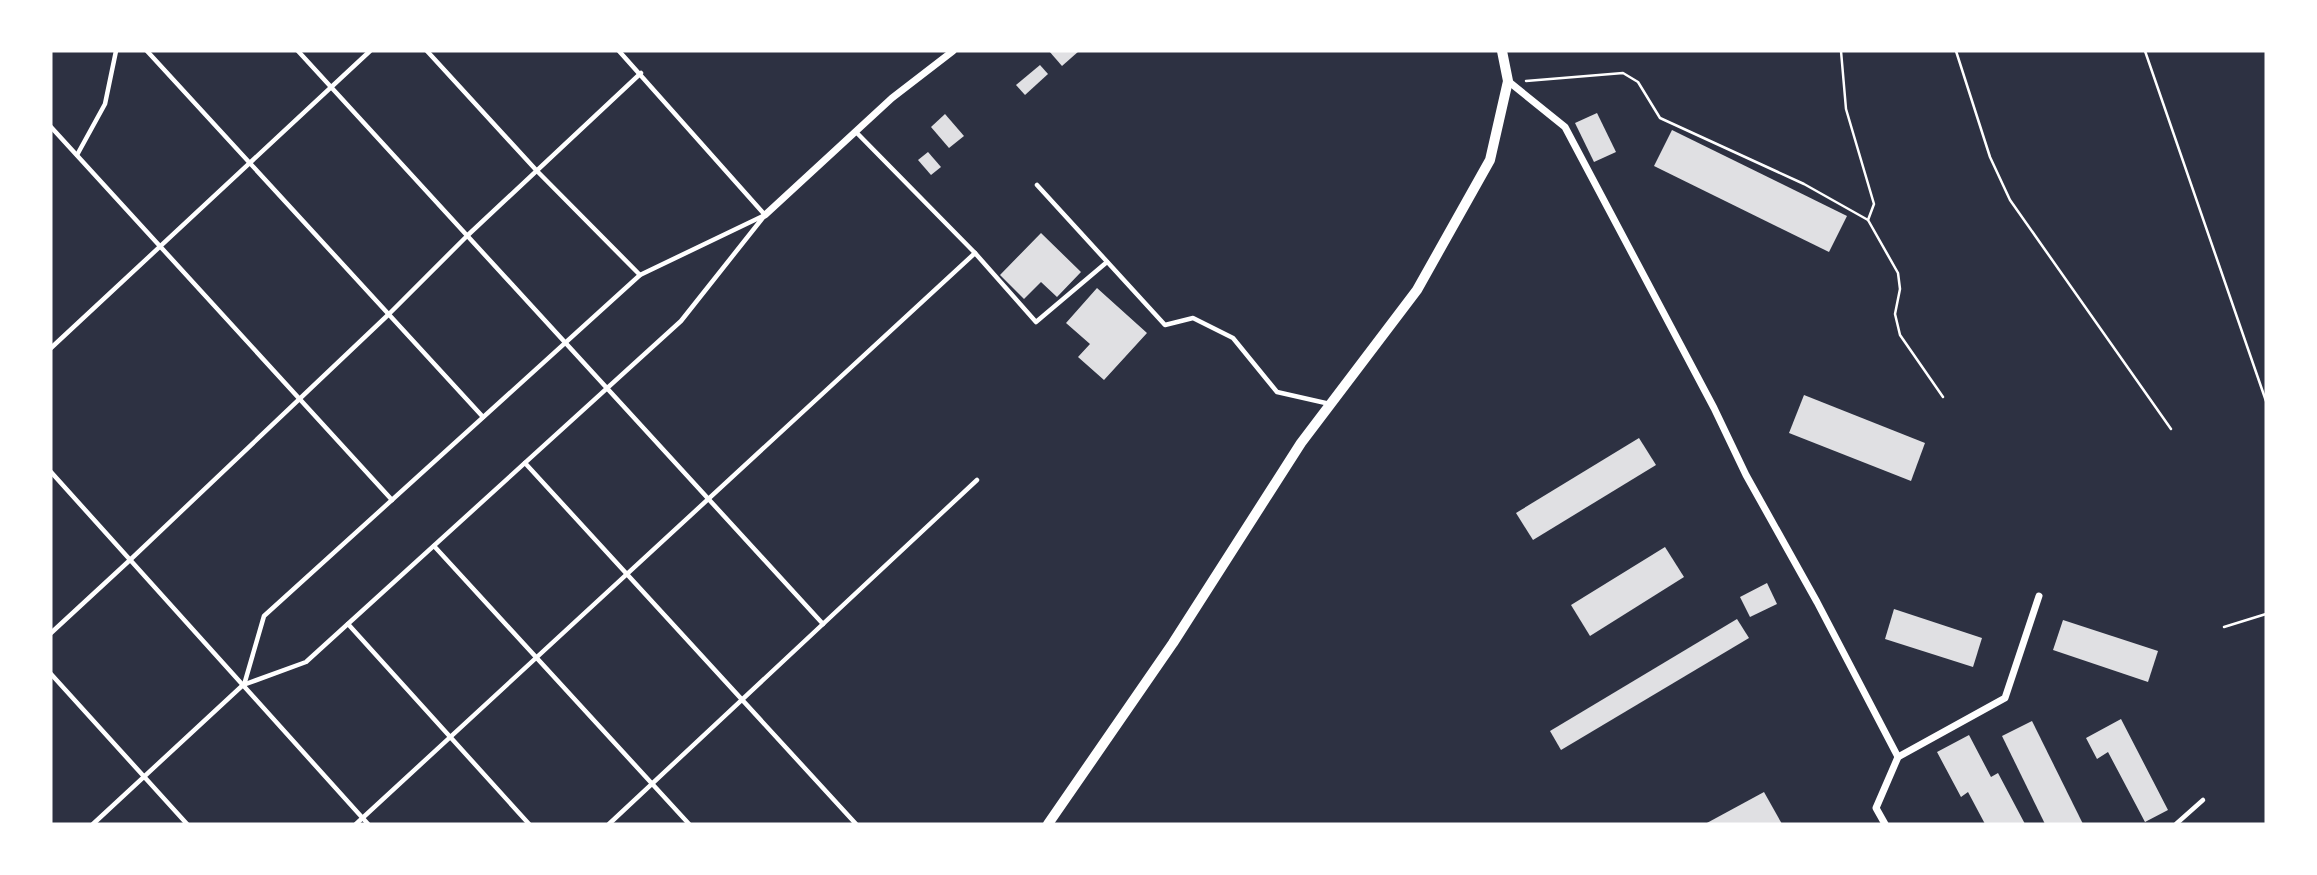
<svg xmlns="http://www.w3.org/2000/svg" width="2317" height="875" viewBox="0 0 2317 875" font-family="'Open Sans',sans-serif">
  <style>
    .building { fill: #e0e0e3 }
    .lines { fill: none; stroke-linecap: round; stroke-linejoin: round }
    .path { stroke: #fff; stroke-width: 2.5 }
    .service { stroke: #fff; stroke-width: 4.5 }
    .minor { stroke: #fff; stroke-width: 7 }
    .tertiary { stroke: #fff; stroke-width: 10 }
  </style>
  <rect width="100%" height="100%" fill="#2d3142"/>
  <g class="building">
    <polygon points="1049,51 1079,51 1062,66"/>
    <polygon points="1040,65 1048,74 1025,95 1016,85"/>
    <polygon points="1597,113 1616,152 1594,162 1575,123"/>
    <polygon points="945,114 964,136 949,148 931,127"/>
    <polygon points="1672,130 1847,216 1829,252 1654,166"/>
    <polygon points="928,152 941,167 931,175 918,160"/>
    <polygon points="1041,233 1081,272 1057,297 1041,282 1024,299 1000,275"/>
    <polygon points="1097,288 1147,333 1104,380 1078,357 1090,344 1066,323"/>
    <polygon points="1804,395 1925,443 1911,481 1789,433"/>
    <polygon points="1639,438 1656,465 1533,540 1516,513"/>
    <polygon points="1665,547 1684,577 1590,636 1571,605"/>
    <polygon points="1767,583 1777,604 1750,617 1740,597"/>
    <polygon points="1894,609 1982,638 1973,667 1885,639"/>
    <polygon points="1737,619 1749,638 1561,750 1550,731"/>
    <polygon points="2063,620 2158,651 2148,682 2053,650"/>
    <polygon points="2121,719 2168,810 2145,822 2108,752 2097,759 2086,738"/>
    <polygon points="2032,721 2083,824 2045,824 2002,736"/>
    <polygon points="1969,735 1991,777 1998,773 2025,824 1985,824 1968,792 1961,797 1937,752"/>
    <polygon points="1764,792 1782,824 1705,824"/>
  </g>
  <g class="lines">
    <g class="path">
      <polyline points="1841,51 1846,109 1874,204 1868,220"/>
      <polyline points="1956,51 1990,157 2010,200 2171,429"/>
      <polyline points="2145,51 2266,401"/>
      <polyline points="1526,81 1623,73 1638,82 1660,118 1804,184 1868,220 1898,273 1900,289 1895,314 1900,335 1943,397"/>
      <polyline points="2224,627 2266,614"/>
    </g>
    <g class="service">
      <polyline points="147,51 483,417"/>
      <polyline points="298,51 823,624"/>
      <polyline points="427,51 537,171 640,275"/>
      <polyline points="619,51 765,215"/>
      <polyline points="51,127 392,500"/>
      <polyline points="856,132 975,253 1036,322 1107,262"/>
      <polyline points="77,155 105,104 116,51"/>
      <polyline points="1037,185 1165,325 1193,318 1233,338 1277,392 1330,404"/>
      <polyline points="51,348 370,51"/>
      <polyline points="525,463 856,824"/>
      <polyline points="51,472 368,824"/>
      <polyline points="434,546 689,824"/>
      <polyline points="348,624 529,824"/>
      <polyline points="51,633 130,560 389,314 468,235 641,73"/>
      <polyline points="51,674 187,824"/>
      <polyline points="244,685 264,616 640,275 763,216"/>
      <polyline points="93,824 243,685 306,662 681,321 765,215"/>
      <polyline points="356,824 975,253"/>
      <polyline points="609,824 977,480"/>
      <polyline points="2176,824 2203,800"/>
    </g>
    <g class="minor">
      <polyline points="1508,81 1565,127 1714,408 1746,475 1817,602 1898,757"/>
      <polyline points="765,215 892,98 953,51"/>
      <polyline points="1885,824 1876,808 1898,757 2005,698 2039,596"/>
    </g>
    <polyline class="tertiary" points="1048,824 1173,643 1301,443 1417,290 1490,160 1508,81 1502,51"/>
  </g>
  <rect width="2317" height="875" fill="none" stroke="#ffffff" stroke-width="105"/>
</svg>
